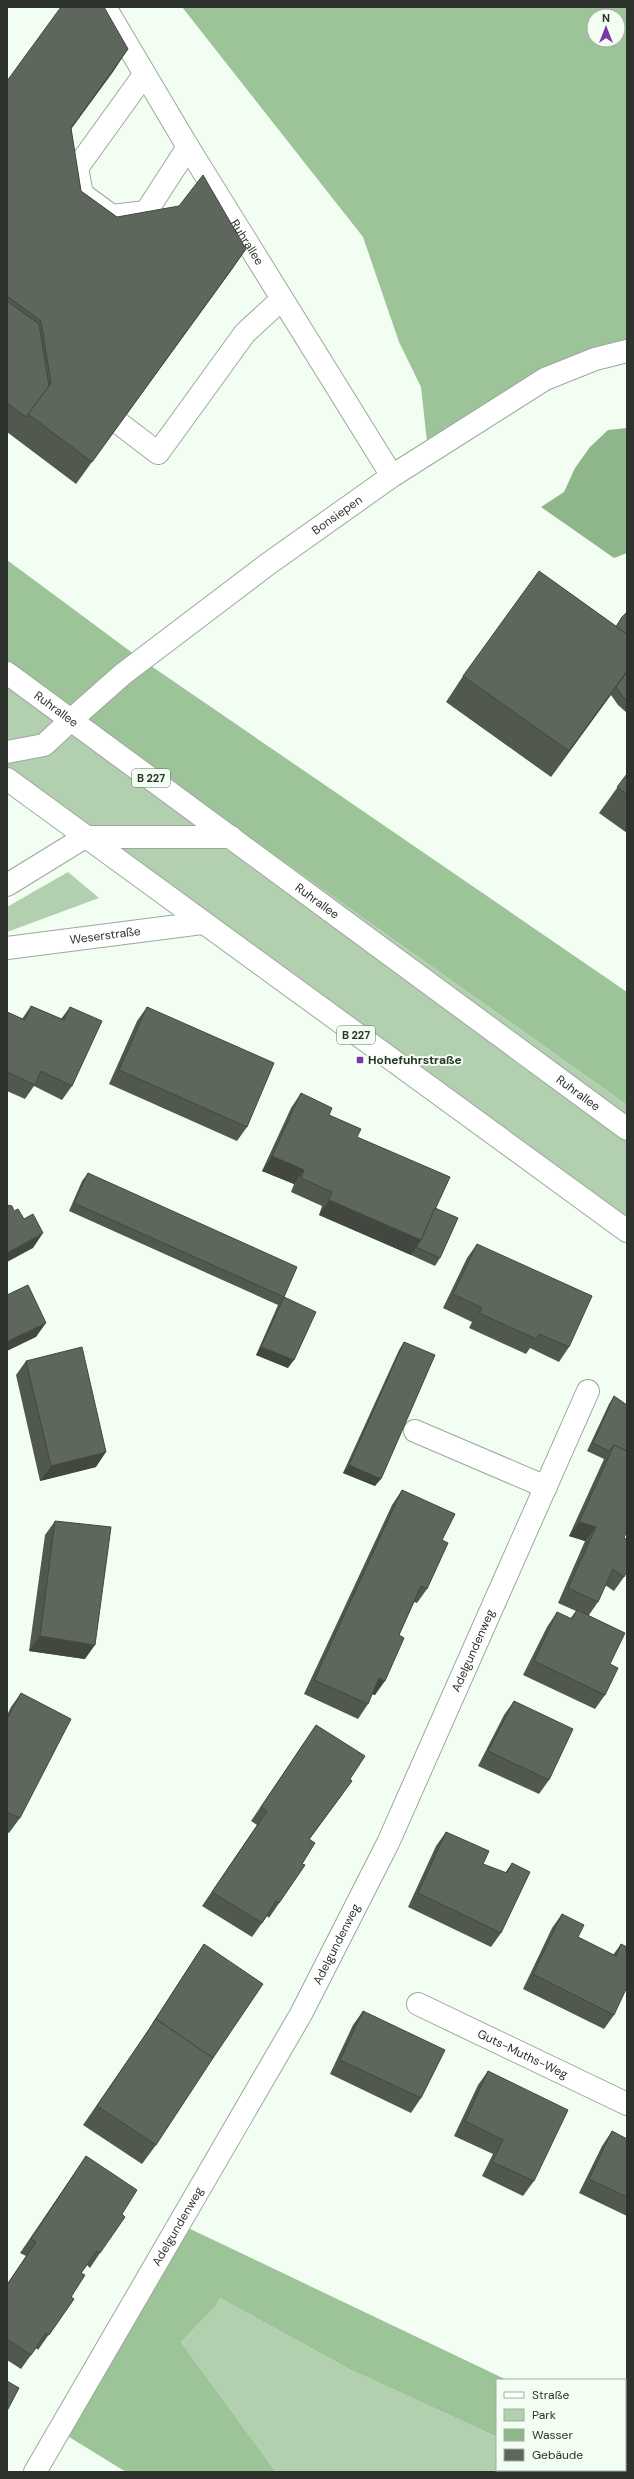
<svg xmlns="http://www.w3.org/2000/svg" width="634" height="2479" viewBox="0 0 634 2479" font-family="'DM Sans',sans-serif">
  <style>
    .green { fill: #b2d0af }
    .forest { fill: #9dc499; fill-rule: evenodd }
    .water { fill: #8fb68b }
    .lines { fill: none; stroke-linecap: round; stroke-linejoin: round }
    .minor-casing { stroke: #9da89c; stroke-width: 24 }
    .major-casing { stroke: #9da89c; stroke-width: 24 }
    .minor { stroke: #fff; stroke-width: 22 }
    .major { stroke: #fff; stroke-width: 22 }
    .wall { fill: #51594f }
    .shaded-wall { fill: #424840 }
    .building { fill: #5e675c; stroke: #424840 }
    .poi-dot { fill: #7c37aa; stroke: #f2fef1; stroke-width: 1.5 }
    .labels { text-anchor: middle; dominant-baseline: central; stroke-width: 4; stroke-linejoin: round; paint-order: stroke }
    .shield { fill: #f2fef1; stroke: #696f68; stroke-width: 1 }
    .shield-label { font-size: 11px; font-weight: bold; fill: #2e322d }
    .street-label { font-size: 12px; fill: #2e322d; stroke: #f2fef1 }
    .poi-label { font-size: 12px; font-weight: bold; fill: #2e322d; stroke: #f2fef1; text-anchor: start }
  </style>
  <rect width="100%" height="100%" fill="#f2fef1"/>
  <g class="green">
    <polygon points="7,660 163,776 627,1105 627,1229 7,777"/>
    <polygon points="68,872 99,898 7,932 7,907"/>
    <polygon points="220,2298 349,2369 497,2437 497,2470 563,2470 567,2472 276,2472 181,2342 215,2307"/>
  </g>
  <g class="forest">
    <path d="M182,7H627V348L428,451L421,387L399,342L363,237ZM594,16H618V40H594Z"/>
    <polygon points="7,560 138,657 627,992 627,1105 163,776 7,660"/>
    <polygon points="182,2225 507,2380 497,2380 497,2437 349,2369 220,2298 215,2307 181,2342 276,2472 126,2472 61,2432"/>
    <polygon points="625,2441 627,2442 627,2472 567,2472 563,2470 625,2470"/>
  </g>
  <polygon class="water" points="627,428 627,553 614,558 541,507 564,492 575,468 590,447 608,430"/>
  <g class="lines">
    <g class="minor-casing">
      <g id="minor">
        <path id="s1" d="M105,7L188,147L392,476"/>
        <polyline points="144,75 77,168 82,194 112,216 146,212 188,147"/>
        <polyline points="120,424 158,453 245,333 282,299"/>
        <path id="s2" d="M71,720L123,674L268,564L392,476L545,379L595,359L627,351"/>
        <polyline points="7,885 85,837"/>
        <path id="s3" d="M7,948L202,923"/>
        <polyline points="415,1431 546,1487"/>
        <path id="s4" d="M418,2004L627,2104"/>
        <path id="s5" d="M35,2472L301,2014L388,1843L588,1391"/>
      </g>
    </g>
    <g class="major-casing">
      <g id="major">
        <path id="s6" d="M7,673L627,1129"/>
        <polyline points="7,752 44,745 71,720"/>
        <polyline points="7,779 627,1231"/>
        <polyline points="85,837 231,837"/>
      </g>
    </g>
    <use href="#minor" class="minor"/>
    <use href="#major" class="major"/>
  </g>
  <g class="wall">
    <polygon points="128,49 71,129 81,191 117,217 246,249 76,484 7,432 7,81"/>
    <polygon points="627,612 627,713 618,705 611,695 551,777 446,702 463,676 616,626 622,617"/>
    <polygon points="627,774 627,833 599,813"/>
    <polygon points="31,1006 61,1019 70,1007 72,1086 62,1100 34,1086 25,1099 7,1091 7,1012 22,1019"/>
    <polygon points="147,1007 247,1127 237,1141 109,1084 137,1021"/>
    <polygon points="301,1093 357,1137 435,1208 440,1258 435,1266 411,1255 319,1215 322,1206 291,1192 294,1184 262,1171 291,1108"/>
    <polygon points="88,1173 284,1297 288,1368 256,1355 278,1305 69,1211 82,1181"/>
    <polygon points="477,1244 569,1347 559,1362 530,1348 526,1354 469,1328 472,1322 443,1308 467,1258"/>
    <polygon points="404,1342 375,1486 343,1473 399,1350"/>
    <polygon points="26,1361 96,1467 40,1481 16,1375"/>
    <polygon points="614,1396 624,1538 624,1577 614,1591 605,1585 598,1602 589,1615 610,1664 605,1695 595,1709 523,1675 547,1627 557,1612 570,1619 576,1611 558,1603 585,1541 569,1536 604,1459 587,1451 609,1404"/>
    <polygon points="402,1490 442,1540 427,1589 417,1603 414,1602 399,1635 375,1695 372,1694 368,1704 358,1719 304,1694 392,1505"/>
    <polygon points="55,1521 85,1659 29,1651 45,1535"/>
    <polygon points="21,1693 20,1818 9,1833 7,1832 7,1715 11,1707"/>
    <polygon points="514,1701 549,1780 539,1794 478,1766 504,1715"/>
    <polygon points="306,1740 350,1779 342,1795 309,1840 302,1864 305,1865 269,1918 267,1916 252,1937 202,1906 257,1825 251,1821"/>
    <polygon points="446,1832 483,1864 505,1873 512,1863 501,1933 491,1947 408,1907 436,1846"/>
    <polygon points="562,1914 578,1937 613,1955 621,1944 614,2015 604,2029 523,1989 552,1928"/>
    <polygon points="204,1944 156,2145 142,2164 83,2125 143,2038 194,1959"/>
    <polygon points="363,2011 421,2098 411,2113 330,2074 353,2025"/>
    <polygon points="488,2071 534,2181 523,2196 482,2176 493,2154 454,2136 478,2085"/>
    <polygon points="612,2131 627,2139 627,2216 579,2193 602,2146"/>
    <polygon points="86,2156 122,2214 100,2253 90,2268 87,2265 81,2273 71,2297 74,2299 38,2350 36,2348 21,2369 7,2360 7,2284 26,2256 20,2253"/>
  </g>
  <g class="shaded-wall">
    <polygon points="128,49 113,72 55,151 71,128"/>
    <polygon points="246,249 231,271 76,484 92,462"/>
    <polygon points="627,671 627,672 551,777 569,751"/>
    <polygon points="272,1156 304,1170 294,1184 262,1171"/>
    <polygon points="329,1200 421,1240 411,1255 319,1215"/>
    <polygon points="43,1233 33,1248 7,1262 7,1253"/>
    <polygon points="46,1323 36,1337 7,1351 7,1342 8,1341"/>
    <polygon points="261,1347 294,1360 288,1368 256,1355"/>
    <polygon points="106,1452 96,1467 40,1481 51,1466"/>
    <polygon points="349,1465 381,1479 375,1486 343,1473"/>
    <polygon points="579,1522 596,1527 585,1541 569,1536"/>
    <polygon points="40,1636 95,1645 85,1659 29,1651"/>
    <polygon points="379,1678 385,1681 375,1695 369,1693"/>
  </g>
  <g class="building">
    <polygon points="61,7 104,7 128,49 71,128 81,191 117,217 179,206 203,175 246,249 92,462 28,414 51,383 41,321 7,296 7,81"/>
    <polygon points="7,301 39,324 49,386 26,417 7,403"/>
    <polygon points="539,571 627,634 627,671 569,751 463,676"/>
    <polygon points="627,612 627,634 616,627 622,617"/>
    <polygon points="627,672 627,700 623,697 616,687"/>
    <polygon points="627,774 627,794 617,787"/>
    <polygon points="31,1006 64,1020 70,1007 102,1021 72,1086 41,1071 35,1085 7,1072 7,1012 25,1020"/>
    <polygon points="147,1007 274,1063 247,1127 119,1070"/>
    <polygon points="301,1093 332,1108 329,1115 361,1129 357,1137 450,1177 421,1240 329,1200 332,1192 301,1178 304,1170 272,1156"/>
    <polygon points="88,1173 297,1267 284,1297 316,1312 294,1360 261,1347 284,1297 74,1203"/>
    <polygon points="7,1205 12,1206 14,1211 18,1209 24,1219 33,1214 43,1233 7,1253"/>
    <polygon points="435,1208 458,1218 440,1258 416,1247 421,1240"/>
    <polygon points="477,1244 592,1296 569,1347 539,1334 536,1339 479,1313 482,1308 453,1294"/>
    <polygon points="28,1285 46,1323 8,1341 7,1339 7,1295"/>
    <polygon points="404,1342 435,1355 381,1479 349,1465"/>
    <polygon points="82,1347 106,1452 51,1466 26,1361"/>
    <polygon points="614,1396 627,1405 627,1451 614,1445 609,1451 593,1443"/>
    <polygon points="614,1445 627,1451 627,1530 624,1538 627,1539 627,1571 624,1577 613,1569 598,1602 568,1588 596,1527 579,1522"/>
    <polygon points="402,1490 455,1514 442,1540 448,1543 427,1589 421,1586 399,1635 404,1638 385,1681 379,1678 368,1704 314,1680"/>
    <polygon points="55,1521 111,1527 95,1645 40,1636"/>
    <polygon points="577,1610 625,1633 610,1664 618,1668 605,1695 534,1661 557,1612 572,1619"/>
    <polygon points="21,1693 71,1719 20,1818 7,1812 7,1719"/>
    <polygon points="514,1701 573,1729 549,1780 488,1751"/>
    <polygon points="316,1725 365,1756 350,1779 352,1781 309,1839 315,1843 302,1864 305,1865 279,1903 276,1901 262,1923 212,1892 267,1811 261,1807"/>
    <polygon points="446,1832 489,1851 483,1864 507,1873 512,1863 530,1872 501,1933 418,1893"/>
    <polygon points="562,1914 584,1925 578,1937 616,1956 621,1944 627,1947 627,1987 614,2015 533,1974"/>
    <polygon points="204,1944 263,1984 213,2058 156,2019 153,2023"/>
    <polygon points="363,2011 445,2050 421,2098 340,2060"/>
    <polygon points="156,2019 213,2058 156,2145 97,2106"/>
    <polygon points="488,2071 568,2110 534,2181 492,2162 503,2140 465,2121"/>
    <polygon points="612,2131 627,2139 627,2197 589,2179"/>
    <polygon points="86,2156 137,2190 122,2214 125,2217 100,2253 97,2251 81,2273 85,2275 71,2297 74,2299 49,2335 46,2333 31,2355 7,2339 7,2285 36,2242 31,2239"/>
    <polygon points="7,2381 19,2388 7,2411"/>
  </g>
  <rect class="poi-dot" x="356" y="1056" width="8" height="8" rx="2"/>
  <g class="labels">
    <g class="shield">
      <rect x="132" y="769" width="38" height="18" rx="3"/>
      <rect x="337" y="1026" width="38" height="18" rx="3"/>
    </g>
    <g class="shield-label">
      <text x="151" y="778">B 227</text>
      <text x="356" y="1035">B 227</text>
    </g>
    <g class="street-label">
      <text stroke="none"><textPath href="#s1" startOffset="275">Ruhrallee</textPath></text>
      <text stroke="none"><textPath href="#s2" startOffset="336">Bonsiepen</textPath></text>
      <text stroke="none"><textPath href="#s6" startOffset="61">Ruhrallee</textPath></text>
      <text stroke="none"><textPath href="#s6" startOffset="385">Ruhrallee</textPath></text>
      <text stroke="none"><textPath href="#s3" startOffset="99">Weserstraße</textPath></text>
      <text stroke="none"><textPath href="#s6" startOffset="709">Ruhrallee</textPath></text>
      <text stroke="none"><textPath href="#s5" startOffset="932">Adelgundenweg</textPath></text>
      <text stroke="none"><textPath href="#s5" startOffset="608">Adelgundenweg</textPath></text>
      <text stroke="none"><textPath href="#s4" startOffset="116">Guts-Muths-Weg</textPath></text>
      <text stroke="none"><textPath href="#s5" startOffset="284">Adelgundenweg</textPath></text>
    </g>
    <g class="poi-label">
      <text x="368" y="1060">Hohefuhrstraße</text>
    </g>
  </g>
  <rect width="634" height="2479" fill="none" stroke="#2e322d" stroke-width="16"/>
  <rect x="496" y="2379" width="130" height="92" fill="#f2fef1" stroke="#a4aca3"/>
  <rect x="504" y="2392" width="20" height="6" fill="#ffffff" stroke="#a4aca3"/>
  <text x="532" y="2399" font-size="12" fill="#2e322d">Straße</text>
  <rect x="504" y="2409" width="20" height="12" fill="#b2d0af" stroke="#a4aca3"/>
  <text x="532" y="2419" font-size="12" fill="#2e322d">Park</text>
  <rect x="504" y="2429" width="20" height="12" fill="#8fb68b" stroke="#a4aca3"/>
  <text x="532" y="2439" font-size="12" fill="#2e322d">Wasser</text>
  <rect x="504" y="2449" width="20" height="12" fill="#5e675c" stroke="#a4aca3"/>
  <text x="532" y="2459" font-size="12" fill="#2e322d">Gebäude</text>
  <g transform="translate(606 28)"><circle r="19" fill="#f2fef1" stroke="#a4aca3"/>
  <path d="M0-3L7 15L0 10L-7 15Z" fill="#7c37aa"/>
  <text y="-6" font-size="11" font-weight="bold" text-anchor="middle" fill="#2e322d">N</text>
  </g>
</svg>
